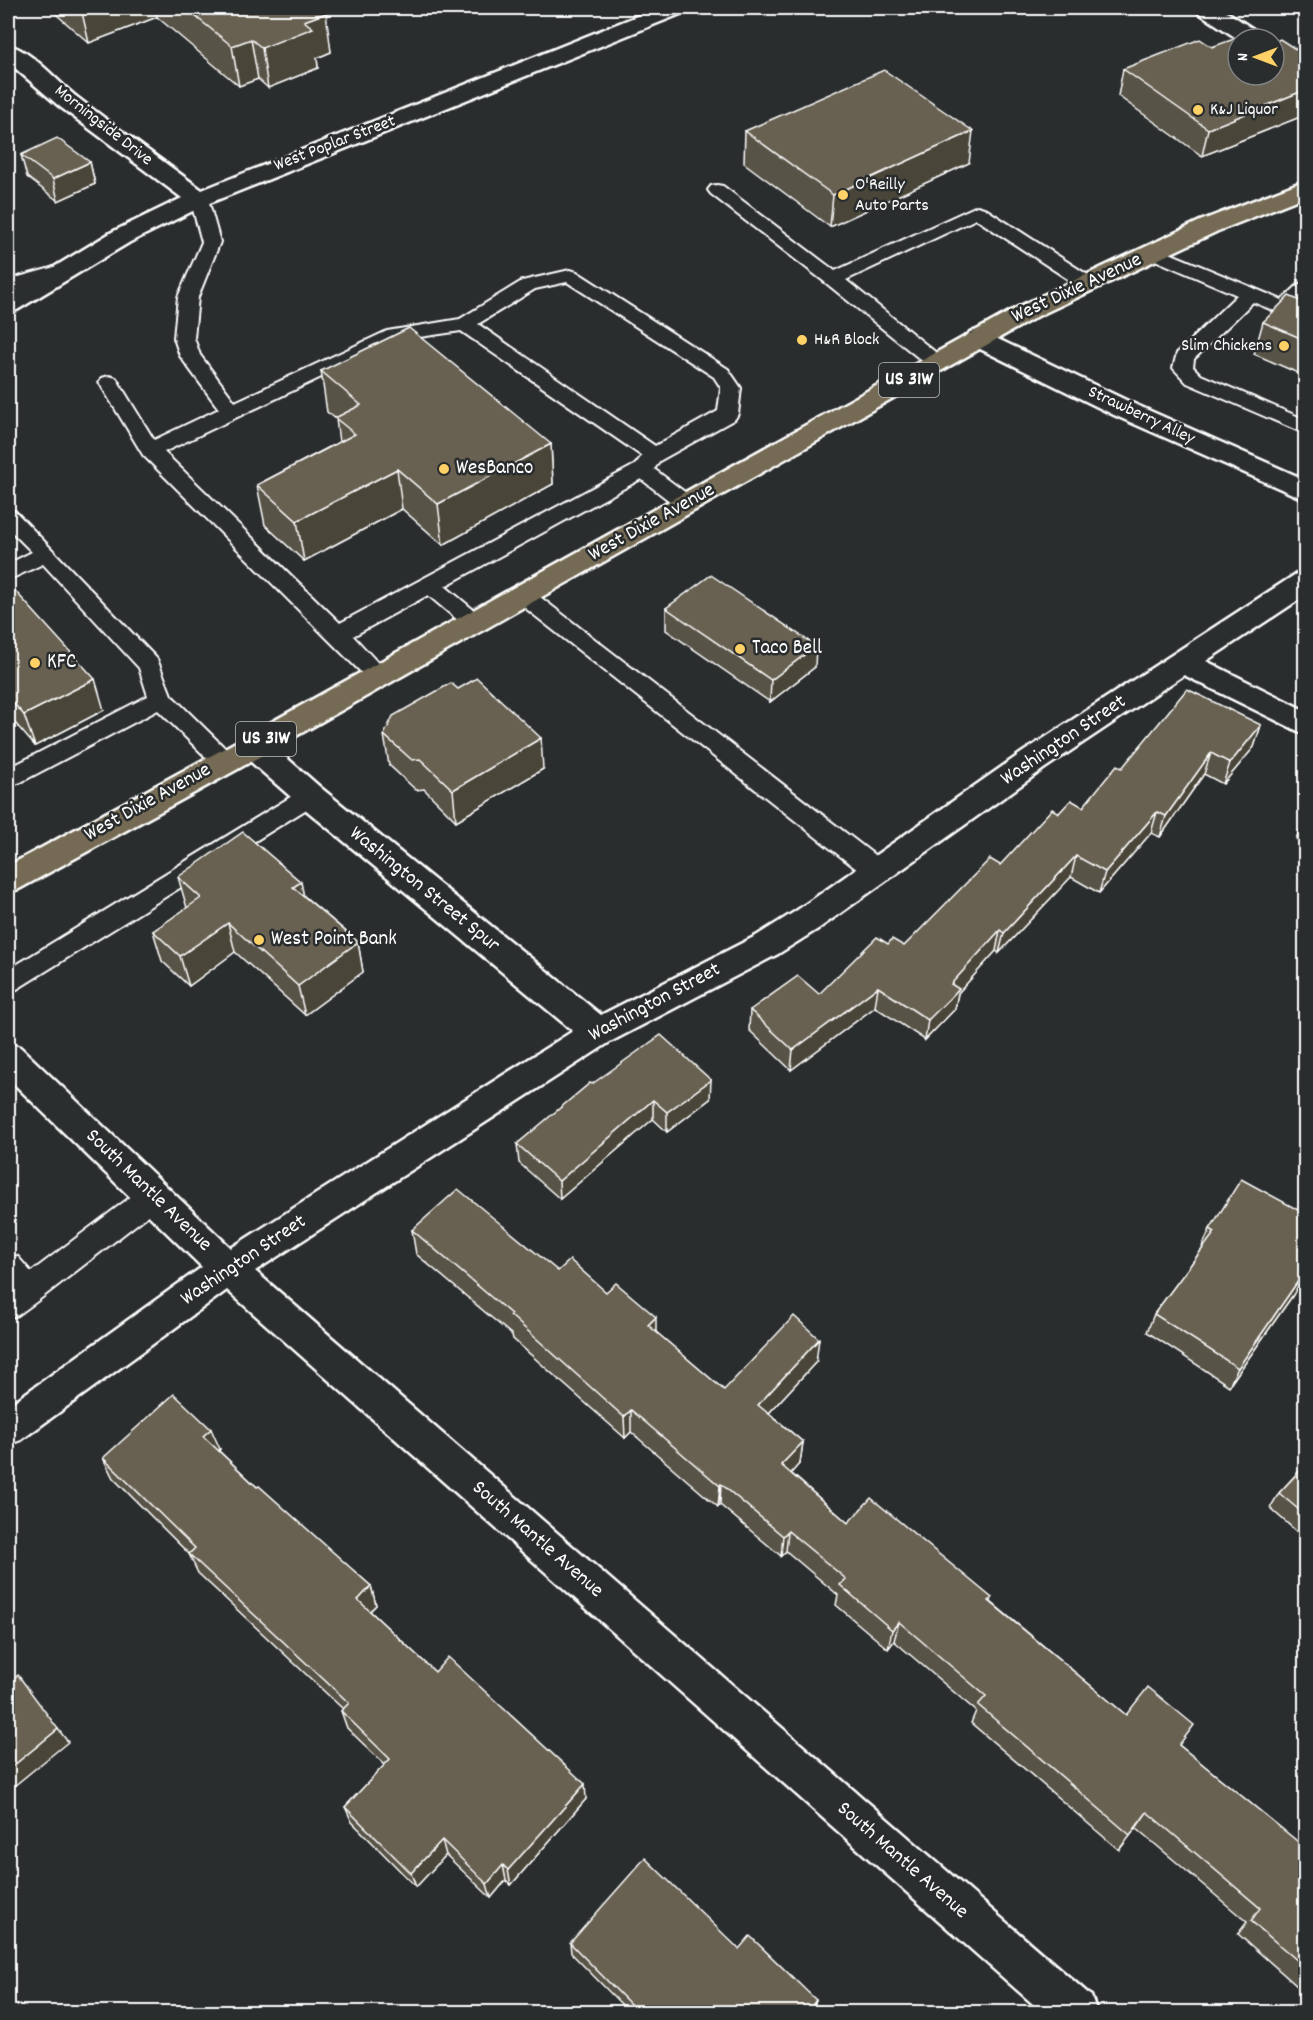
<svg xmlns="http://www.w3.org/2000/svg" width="1313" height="2020" viewBox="0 0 1313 2020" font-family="Dekko,sans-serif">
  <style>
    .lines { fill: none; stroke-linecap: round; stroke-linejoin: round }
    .service-casing { stroke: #fff; stroke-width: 4 }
    .minor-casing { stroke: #fff; stroke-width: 5 }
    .primary-casing { stroke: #fff; stroke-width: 5 }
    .service { fill: #2a2d2e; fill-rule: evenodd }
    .minor { fill: #2a2d2e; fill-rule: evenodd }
    .primary { fill: #746b52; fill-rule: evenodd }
    .wall { fill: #595346; stroke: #fff; stroke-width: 1.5 }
    .shaded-wall { fill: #494439; stroke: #fff; stroke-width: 1.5 }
    .building { fill: #686151; stroke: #fff; stroke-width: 1.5 }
    .poi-dot { fill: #ffd166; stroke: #2a2d2e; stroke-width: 2 }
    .labels { text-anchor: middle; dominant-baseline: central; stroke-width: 5; stroke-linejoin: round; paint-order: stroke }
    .far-poi-label { font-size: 18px; fill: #fff; stroke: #2a2d2e; text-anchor: start }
    .far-street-label { font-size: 18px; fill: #fff; stroke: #2a2d2e }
    .shield { fill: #2a2d2e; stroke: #bfc0c0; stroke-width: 1.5 }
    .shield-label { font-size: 20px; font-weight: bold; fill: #fff }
    .street-label { font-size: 21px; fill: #fff; stroke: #2a2d2e }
    .poi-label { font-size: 21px; fill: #fff; stroke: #2a2d2e; text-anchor: start }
  </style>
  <rect width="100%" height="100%" fill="#2a2d2e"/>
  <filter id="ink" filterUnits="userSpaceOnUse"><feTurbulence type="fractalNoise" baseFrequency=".0167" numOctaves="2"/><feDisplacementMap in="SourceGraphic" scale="12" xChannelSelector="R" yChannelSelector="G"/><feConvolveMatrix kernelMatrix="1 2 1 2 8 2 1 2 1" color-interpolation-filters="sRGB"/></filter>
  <g filter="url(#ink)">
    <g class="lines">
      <g class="service-casing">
        <g id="service">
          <polygon points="717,185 723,186 835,271 977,206 984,208 1094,279 1097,283 1094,287 1080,287 976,219 846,280 945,360 948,364 945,368 938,370 931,368 826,283 711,194 708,190 711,186"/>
          <path d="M199,193L205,195L208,199L220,242L198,297L194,338L200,355L235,402L387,331L460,319L522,281L570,270L577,272L728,369L741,388L738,414L735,419L661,460L654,469L694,499L698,504L694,509L687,511L680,509L641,479L445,586L482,617L485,622L482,627L474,630L466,627L428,595L353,636L389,675L386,681L378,683L370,681L143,455L99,382L102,378L109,376L116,378L154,440L219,409L180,356L174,338L178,297L202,242L190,199L193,195ZM567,282L714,377L721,388L718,411L655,446L478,324L535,289ZM461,331L642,456L635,465L340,623L164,452L399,340Z"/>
          <polygon points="1155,247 1282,300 1299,284 1306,282 1306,299 1297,307 1306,311 1306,324 1253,302 1194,359 1193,367 1201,375 1306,420 1306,434 1187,383 1173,368 1177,353 1237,295 1148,257 1146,253 1148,249"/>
          <polygon points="62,265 69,267 71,271 69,275 8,292 8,280"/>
          <polygon points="8,509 15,511 157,659 171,695 233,756 237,762 233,768 225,771 217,768 158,710 21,782 13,785 8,783 8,760 17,764 148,696 139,668 43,564 8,580 8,564 32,552 8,528"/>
          <polygon points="523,587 531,590 886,864 889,871 886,878 877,880 868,878 515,600 512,595 515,590"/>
          <polygon points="310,787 318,790 322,796 318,802 17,989 8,992 8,970 302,790"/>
          <polygon points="154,1183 164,1187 168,1195 164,1203 40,1299 18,1315 8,1318 8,1290 10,1288 8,1285 8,1254 18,1257 31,1272 144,1187"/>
        </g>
      </g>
      <g class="minor-casing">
        <g id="minor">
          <path d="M657,8H686L683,13L207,204L130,242L17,310L8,313V295L112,232L182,198L59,106L8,62V45C32,50 58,83 78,98C118,129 160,159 202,190Z"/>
          <polygon points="1197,8 1221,8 1261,34 1264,39 1238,39 1199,13"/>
          <polygon points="979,330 1132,403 1306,480 1306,500 1114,415 970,344 966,338 970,332"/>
          <polygon points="1306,571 1306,595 1206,661 1306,711 1306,735 1184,675 1045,768 818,929 778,954 610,1042 255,1271 1091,1996 1097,2012 1042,2012 227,1290 21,1440 8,1445 8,1406 202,1267 8,1078 8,1043 20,1047 231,1248 573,1031 299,804 242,754 238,746 242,738 253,735 264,738 321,788 601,1015 756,936 796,911 1023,752 1296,574"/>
        </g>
      </g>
      <g class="primary-casing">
        <polygon id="primary" points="1306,180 1306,196 1218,231 1038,316 236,770 19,889 8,892 8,866 214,754 1020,306 1200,221"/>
      </g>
      <use href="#service" class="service"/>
      <use href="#minor" class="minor"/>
      <use href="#primary" class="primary"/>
    </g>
    <g class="wall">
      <polygon points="49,8 332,8 324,11 331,52 317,58 318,68 268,88 258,79 239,86 157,17 89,43"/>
      <polygon points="1305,29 1305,115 1202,156 1118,96 1123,69 1212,47 1238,39 1299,52"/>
      <polygon points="745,131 969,163 830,227 744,163"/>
      <polygon points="21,155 90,162 95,184 58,201 27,177"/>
      <polygon points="1305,303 1305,376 1254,354 1263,322"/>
      <polygon points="321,371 551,444 553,484 443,545 402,509 304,561 265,525 257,485 339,442 336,419 327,412"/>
      <polygon points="8,583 104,710 35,746 8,715"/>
      <polygon points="666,608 815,667 770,702 666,630"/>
      <polygon points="1261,725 1254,747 1223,784 1204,774 1160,837 1151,833 1099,893 1071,877 999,953 996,951 958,993 955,1009 925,1040 875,1007 791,1070 749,1030 750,1010 819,994 888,944 904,946 1000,865 1083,807 1122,768"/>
      <polygon points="384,735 543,769 456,821 424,789 416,790 389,765"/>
      <polygon points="1305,816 1305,844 1296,839"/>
      <polygon points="178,877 304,896 358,942 363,972 305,1015 235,952 189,986 162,961 153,931 187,908"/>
      <polygon points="592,1084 710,1099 667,1132 653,1119 560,1199 519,1163 517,1144"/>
      <polygon points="1298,1210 1293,1295 1229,1386 1147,1332 1154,1314 1203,1248 1202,1247 1210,1229"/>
      <polygon points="412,1230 558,1271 606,1292 656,1332 724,1390 816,1362 769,1413 803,1442 800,1463 791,1473 848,1523 992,1598 991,1602 1126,1715 1180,1746 1301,1845 1305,1840 1305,1993 1238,1934 1247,1922 1136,1828 1119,1850 971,1723 976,1711 894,1641 888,1649 836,1605 838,1595 786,1551 781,1556 720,1505 718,1507 631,1432 625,1438 513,1339 512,1335 416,1254"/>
      <polygon points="220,1449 219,1451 257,1487 371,1586 376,1605 370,1611 435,1672 586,1799 511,1885 506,1880 491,1898 446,1855 416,1887 352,1822 345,1807 385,1765 347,1728 341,1711 343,1709 198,1573 189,1554 113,1478 103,1458"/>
      <polygon points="1305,1465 1305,1539 1270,1508 1279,1493"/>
      <polygon points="570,1943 739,1949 816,2000 813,2009 811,2013 630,2013 571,1953"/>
    </g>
    <g class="shaded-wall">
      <polygon points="81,8 155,8 157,17 89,43"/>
      <polygon points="291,8 332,8 294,22"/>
      <polygon points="326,13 331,52 317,58 318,68 268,88 262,48 304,21"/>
      <polygon points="251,39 258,79 239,86 232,46"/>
      <polygon points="1305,90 1305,115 1202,156 1208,129"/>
      <polygon points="973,131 969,163 830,227 833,195"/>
      <polygon points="90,162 95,184 58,201 53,179"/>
      <polygon points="551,444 553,484 443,545 438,504"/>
      <polygon points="397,469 402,509 304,561 297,521"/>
      <polygon points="816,646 815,667 770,702 771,680"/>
      <polygon points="95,679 104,710 35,746 24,715"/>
      <polygon points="1261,725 1254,747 1223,784 1230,763"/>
      <polygon points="541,738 543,769 456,821 453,790"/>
      <polygon points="1211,753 1204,774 1160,837 1166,816"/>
      <polygon points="1157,812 1151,833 1099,893 1105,872"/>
      <polygon points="1076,856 1071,877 999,953 1004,933"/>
      <polygon points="301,882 307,912 293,887"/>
      <polygon points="228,923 235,952 189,986 180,956"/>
      <polygon points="1000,930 996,951 958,993 955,1009 925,1040 928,1020 951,984"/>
      <polygon points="358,942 363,972 305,1015 298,986"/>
      <polygon points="878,987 875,1007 791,1070 793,1050"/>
      <polygon points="711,1080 710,1099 667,1132 667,1112"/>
      <polygon points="653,1100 653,1119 560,1199 559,1181"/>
      <polygon points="1305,1271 1305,1274 1293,1295 1229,1386 1238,1368"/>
      <polygon points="656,1317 656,1340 648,1325"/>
      <polygon points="819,1339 816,1362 756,1427 758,1405"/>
      <polygon points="631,1410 631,1432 625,1438 624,1417"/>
      <polygon points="211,1429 220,1449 212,1457 203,1436"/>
      <polygon points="803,1442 800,1463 779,1487 781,1465"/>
      <polygon points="721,1484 720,1505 718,1507 720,1486"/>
      <polygon points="788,1531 786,1551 781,1556 783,1536"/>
      <polygon points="371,1586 376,1605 363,1618 358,1600"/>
      <polygon points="899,1622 894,1641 888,1649 892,1630"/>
      <polygon points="58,1729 68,1742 8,1791 8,1770"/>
      <polygon points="585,1784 586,1799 511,1885 508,1870"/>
      <polygon points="1147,1812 1136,1828 1119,1850 1130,1835"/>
      <polygon points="442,1840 446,1855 416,1887 411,1873"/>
      <polygon points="503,1865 506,1880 491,1898 487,1884"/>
      <polygon points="816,2000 813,2009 811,2013 807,2013"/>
    </g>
    <g class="building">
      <polygon points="185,8 319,8 326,13 304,21 313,28 262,48 251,39 232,46"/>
      <polygon points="1256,31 1267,39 1238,39 1238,75 1274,75 1274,42 1280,39 1305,55 1305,90 1208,129 1123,69 1200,39 1212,47"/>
      <polygon points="884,70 973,131 833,195 745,131"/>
      <polygon points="57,138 90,162 53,179 21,155"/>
      <polygon points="1289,296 1305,303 1305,340 1263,322"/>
      <polygon points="409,328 551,444 438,504 397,469 297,521 257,485 355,434 335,418 361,405 321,371"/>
      <polygon points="711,575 816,646 771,680 666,608"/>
      <polygon points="8,583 95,679 24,715 8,697"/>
      <polygon points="477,678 541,738 453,790 420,759 412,760 384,735 393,716 451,683 458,689"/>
      <polygon points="1187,689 1261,725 1230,763 1211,753 1166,816 1157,812 1105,872 1076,856 1004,933 1000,930 951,984 959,989 928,1020 878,987 793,1050 750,1010 798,976 819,994 877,937 888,944 892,939 904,946 990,859 1000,865 1052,809 1059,813 1071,800 1083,807 1117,765 1122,768"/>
      <polygon points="243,832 301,882 293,887 358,942 298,986 228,923 180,956 153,931 201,898 178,877"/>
      <polygon points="661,1035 711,1080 667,1112 653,1100 559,1181 517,1144 590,1083 592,1084"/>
      <polygon points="1241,1179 1298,1210 1305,1199 1305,1271 1238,1368 1154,1314 1215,1232 1210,1229"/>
      <polygon points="458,1189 558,1271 570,1260 606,1292 616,1283 656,1317 648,1325 724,1390 794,1316 819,1339 758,1405 803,1442 781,1465 848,1523 871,1498 992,1598 989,1601 1126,1715 1148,1687 1194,1725 1179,1745 1302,1845 1305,1841 1305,1967 1251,1921 1260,1908 1147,1812 1130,1835 978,1705 986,1696 899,1622 892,1630 840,1585 846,1579 788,1531 783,1536 721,1484 720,1486 631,1410 624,1417 510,1315 511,1314 412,1230"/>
      <polygon points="174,1394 211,1429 203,1436 257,1487 259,1486 371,1586 358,1600 435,1672 448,1657 585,1784 508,1870 503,1865 487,1884 442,1840 411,1873 345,1807 390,1759 341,1711 349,1703 189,1554 195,1548 103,1458"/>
      <polygon points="1305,1465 1305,1515 1279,1493"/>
      <polygon points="18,1675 58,1729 8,1770 8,1681 9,1683"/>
      <polygon points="645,1858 739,1949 750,1936 816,2000 807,2013 639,2013 570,1943"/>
    </g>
  </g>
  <g class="poi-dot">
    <circle cx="1198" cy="110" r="6"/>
    <circle cx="843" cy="195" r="6"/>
    <circle cx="802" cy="340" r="6"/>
    <circle cx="1284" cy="346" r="6"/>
    <circle cx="444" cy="469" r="6"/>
    <circle cx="740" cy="649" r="6"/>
    <circle cx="35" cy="663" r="6"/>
    <circle cx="259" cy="940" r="6"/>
  </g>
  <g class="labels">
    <g class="far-poi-label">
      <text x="1210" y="110">K&amp;J Liquor</text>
      <text x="855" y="185">O'Reilly<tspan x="855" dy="21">Auto Parts</tspan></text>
      <text x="814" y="340">H&amp;R Block</text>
      <text x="1272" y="346" text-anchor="end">Slim Chickens</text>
    </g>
    <g class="far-street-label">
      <text transform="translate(103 126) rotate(38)">Morningside Drive</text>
      <text transform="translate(335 144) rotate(-21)">West Poplar Street</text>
      <text transform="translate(1141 416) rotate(25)">Strawberry Alley</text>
    </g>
    <g class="shield">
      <rect x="879" y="363" width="60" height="34" rx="4.5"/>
      <rect x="236" y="722" width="60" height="34" rx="4.5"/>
    </g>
    <g class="shield-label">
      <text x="909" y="380">US 31W</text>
      <text x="266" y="739">US 31W</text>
    </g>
    <g class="street-label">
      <text transform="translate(1077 289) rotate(-25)">West Dixie Avenue</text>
      <text transform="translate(652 523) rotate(-29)">West Dixie Avenue</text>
      <text transform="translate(1064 741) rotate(-34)">Washington Street</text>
      <text transform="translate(148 803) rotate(-29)">West Dixie Avenue</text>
      <text transform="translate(424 890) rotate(39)">Washington Street Spur</text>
      <text transform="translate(655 1003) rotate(-28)">Washington Street</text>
      <text transform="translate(148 1191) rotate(44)">South Mantle Avenue</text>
      <text transform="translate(244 1261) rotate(-34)">Washington Street</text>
      <text transform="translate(537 1540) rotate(41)">South Mantle Avenue</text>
      <text transform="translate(902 1861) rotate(41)">South Mantle Avenue</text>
    </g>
    <g class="poi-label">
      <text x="456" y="469">WesBanco</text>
      <text x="752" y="649">Taco Bell</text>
      <text x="47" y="663">KFC</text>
      <text x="271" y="940">West Point Bank</text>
    </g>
  </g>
  <rect width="1313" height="2020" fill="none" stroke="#2a2d2e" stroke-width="30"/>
  <rect x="15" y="15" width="1283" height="1990" fill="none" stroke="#fff" stroke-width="2" filter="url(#ink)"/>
  <g transform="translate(1256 57) rotate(270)"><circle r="28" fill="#2a2d2e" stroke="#7f8182" stroke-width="1.5"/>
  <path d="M0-4.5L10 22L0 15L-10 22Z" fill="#ffd166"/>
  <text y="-9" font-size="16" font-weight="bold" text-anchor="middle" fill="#ffffff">N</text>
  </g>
</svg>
